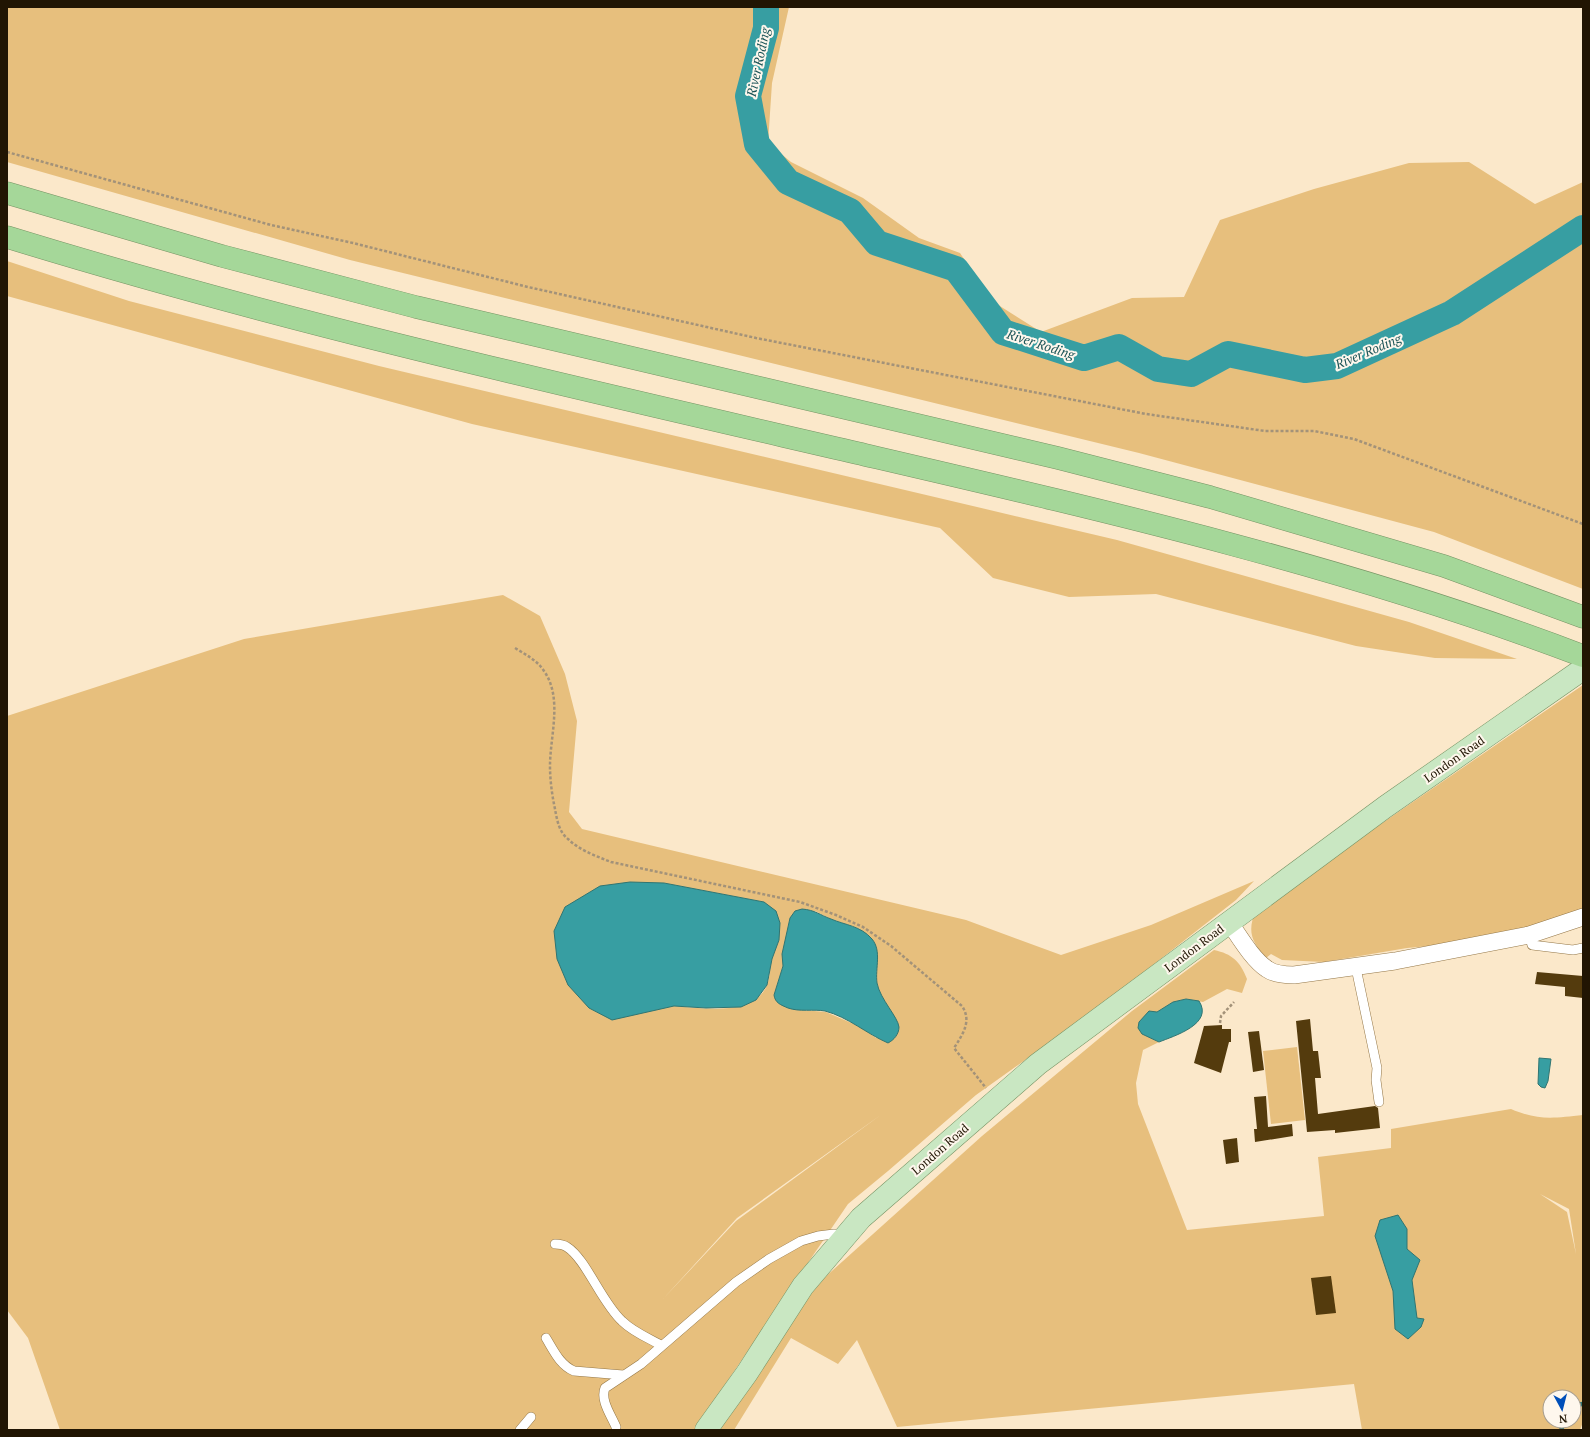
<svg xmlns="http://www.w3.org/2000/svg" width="1590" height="1437" viewBox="0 0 1590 1437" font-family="'PT Serif',serif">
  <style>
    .green { fill: #e7bf7d; fill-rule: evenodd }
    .water { fill: #379ea2; stroke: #307572 }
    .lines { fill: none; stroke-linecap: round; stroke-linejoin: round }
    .stream { stroke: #307572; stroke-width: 4.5 }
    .river { stroke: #379ea2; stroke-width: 26 }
    .building { fill: #543b0d }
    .service-casing { stroke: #947747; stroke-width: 10 }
    .minor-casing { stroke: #947747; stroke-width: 18 }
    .primary-casing { stroke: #779364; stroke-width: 23 }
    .motorway-casing { stroke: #779364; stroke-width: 23 }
    .path { stroke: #a39279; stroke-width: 2.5; stroke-dasharray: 3 2; stroke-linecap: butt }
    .service { stroke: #fff; stroke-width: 9 }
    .minor { stroke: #fff; stroke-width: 17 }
    .primary { stroke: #c9e7c2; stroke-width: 22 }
    .motorway { stroke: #a5d799; stroke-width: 22 }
    .labels { text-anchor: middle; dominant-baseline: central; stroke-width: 4; stroke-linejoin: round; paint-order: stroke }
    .street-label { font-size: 12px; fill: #211503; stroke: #fef7ed }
    .water-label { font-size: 13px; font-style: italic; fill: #1b5457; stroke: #fef7ed }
  </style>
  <rect width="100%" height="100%" fill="#fbe8ca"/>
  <g class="green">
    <polygon points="7,7 789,7 772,83 768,143 791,162 863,198 919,238 960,253 992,301 1041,332 1132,298 1184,297 1220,220 1314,189 1409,163 1469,162 1535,204 1583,182 1583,589 1434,532 1139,453 350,260 7,162"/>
    <polygon points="7,261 129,301 379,366 1117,540 1409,622 1517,659 1435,658 1356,646 1156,594 1069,597 993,578 940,528 472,424 7,296"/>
    <path d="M503,595L540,616L565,674L577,721L569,812L582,829L966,920L1061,955L1151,925L1254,881L1236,900L1094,1011L976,1095L888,1171L848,1204L694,1430H60L28,1338L7,1310V716L244,639ZM664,883L764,902L779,940C776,947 773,954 771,960C770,968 770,978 767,985C754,1017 701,1008 674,1006ZM815,911L831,919L860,929L877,970V983L881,997L899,1025L876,1038L863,1028L826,1012L791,1009L774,995L783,966L790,918ZM882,1114L736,1221L663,1299L737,1218Z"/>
    <path d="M1583,685V910L1527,928L1429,946L1407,948L1324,962L1282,960L1271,954L1266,958C1251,941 1247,931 1256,910Z"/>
    <path d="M1214,950C1232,954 1240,961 1247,979L1242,993L1227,989L1203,1002L1186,999L1173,1002L1157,1012L1142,1034L1159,1042L1143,1050L1136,1083L1138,1104L1187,1230L1324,1216L1318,1157L1391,1148V1129L1511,1109C1539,1121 1554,1118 1583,1115V1422L1580,1430H1362L1354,1384L897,1427L857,1340L838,1364L791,1338L734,1430H714L813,1288L982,1136L1132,1011ZM1540,1194L1569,1209L1576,1254L1567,1212ZM1550,1397H1574V1421H1550Z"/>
    <polygon points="1297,1047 1305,1120 1271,1124 1263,1051"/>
  </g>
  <g class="water">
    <polygon points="630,882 664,883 764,902 776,911 780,923 779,940 772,959 767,985 756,1000 741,1007 706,1008 674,1006 612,1020 589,1008 568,985 557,959 554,931 565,907 600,886"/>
    <path d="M802,909C815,910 820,915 831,919C845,925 861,926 872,939C882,951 875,968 877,983C880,999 898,1017 899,1027C899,1034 894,1040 888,1043C867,1034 848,1017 825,1011C814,1009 799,1012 788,1008C781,1005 775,1003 774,995L783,966L782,954L790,918L795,911Z"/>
    <path d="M1186,999L1199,1001C1214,1024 1174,1036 1159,1042L1142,1034L1138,1028L1139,1022L1149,1011L1157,1012L1173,1002Z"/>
    <polygon points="1539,1058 1551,1059 1548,1081 1545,1088 1541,1087 1538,1084"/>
    <polygon points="1398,1215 1407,1229 1407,1249 1420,1260 1412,1280 1417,1318 1424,1319 1421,1327 1408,1339 1395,1329 1393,1291 1375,1236 1380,1220"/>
  </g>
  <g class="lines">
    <g class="stream">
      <polyline points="1574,1405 1583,1404"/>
      <polyline points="1560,1421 1562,1430"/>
    </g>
    <polyline class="river" points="766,7 766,28 748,96 757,144 788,182 850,211 877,243 956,269 1003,332 1084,358 1119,347 1158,369 1191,374 1228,354 1305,370 1337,366 1452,313 1583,228"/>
  </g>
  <g class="building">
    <polygon points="1537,972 1583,976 1583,998 1565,996 1565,987 1535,984"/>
    <polygon points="1310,1019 1313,1051 1318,1051 1321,1078 1315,1078 1318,1114 1375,1106 1378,1108 1380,1128 1335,1133 1335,1130 1307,1132 1296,1021"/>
    <polygon points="1222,1025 1222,1029 1231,1029 1231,1042 1229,1042 1221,1073 1194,1063 1204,1026"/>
    <polygon points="1259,1031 1264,1070 1253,1072 1248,1032"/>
    <polygon points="1266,1096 1268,1127 1292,1124 1293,1136 1255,1142 1254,1129 1257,1129 1254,1097"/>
    <polygon points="1237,1138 1239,1162 1226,1164 1223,1140"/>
    <polygon points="1331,1276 1336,1313 1316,1315 1311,1278"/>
  </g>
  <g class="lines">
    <g class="service-casing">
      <g id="service">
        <polyline points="1529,935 1532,945 1573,950 1583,948"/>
        <polyline points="1356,968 1377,1068 1376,1080 1379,1102"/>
        <path d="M555,1244C559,1244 564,1245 567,1247C586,1259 602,1303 622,1321C633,1332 648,1338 661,1345"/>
        <path d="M546,1338C554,1351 560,1365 574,1371L623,1375"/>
        <path d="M616,1427C611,1415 600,1400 605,1388L641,1364L736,1282L769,1259L801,1241L818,1236L834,1234L845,1235"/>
        <polyline points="520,1430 531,1417"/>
      </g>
    </g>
    <g class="minor-casing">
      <path id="minor" d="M1229,922C1239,936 1252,959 1267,969C1274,974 1285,975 1294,975L1395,961L1529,935L1583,917"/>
    </g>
    <g class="primary-casing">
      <polyline id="primary" points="706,1430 747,1373 803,1286 861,1218 1038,1064 1385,807 1583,669"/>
    </g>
    <g class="motorway-casing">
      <g id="motorway">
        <polyline points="7,193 222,256 416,307 1058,458 1210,497 1444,566 1583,617"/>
        <path d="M7,237C286,323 572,387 857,453C1102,510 1347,566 1583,656"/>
      </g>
    </g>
    <g class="path">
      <polyline points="7,152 271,225 353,243 528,287 756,338 1146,414 1265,431 1314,431 1354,439 1583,524"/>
      <path d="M515,648C526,655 537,660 544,671C563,698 550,736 550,766C550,780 552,795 555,809C557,820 559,832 568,839C579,850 596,856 611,862L800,902L836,915L863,927L891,946L962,1006C972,1021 963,1034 954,1048L986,1088"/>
      <polyline points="1220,1023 1221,1016 1234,1002"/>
    </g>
    <use href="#service" class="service"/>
    <use href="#minor" class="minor"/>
    <use href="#primary" class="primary"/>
    <use href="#motorway" class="motorway"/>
  </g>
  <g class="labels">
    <g class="street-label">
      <text transform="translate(1454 759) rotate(-35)">London Road</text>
      <text transform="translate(1194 948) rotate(-37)">London Road</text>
      <text transform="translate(940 1149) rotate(-41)">London Road</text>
    </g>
    <g class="water-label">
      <text transform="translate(758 62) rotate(-78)">River Roding</text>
      <text transform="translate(1041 344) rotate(18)">River Roding</text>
      <text transform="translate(1368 351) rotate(-23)">River Roding</text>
    </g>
  </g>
  <rect width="1590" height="1437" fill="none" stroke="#211503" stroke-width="16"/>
  <g transform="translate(1562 1409) rotate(173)"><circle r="19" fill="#fef7ed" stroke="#a69d8f"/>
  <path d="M0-3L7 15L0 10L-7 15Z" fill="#004fb9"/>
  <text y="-6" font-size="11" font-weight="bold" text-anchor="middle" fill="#211503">N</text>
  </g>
</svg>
